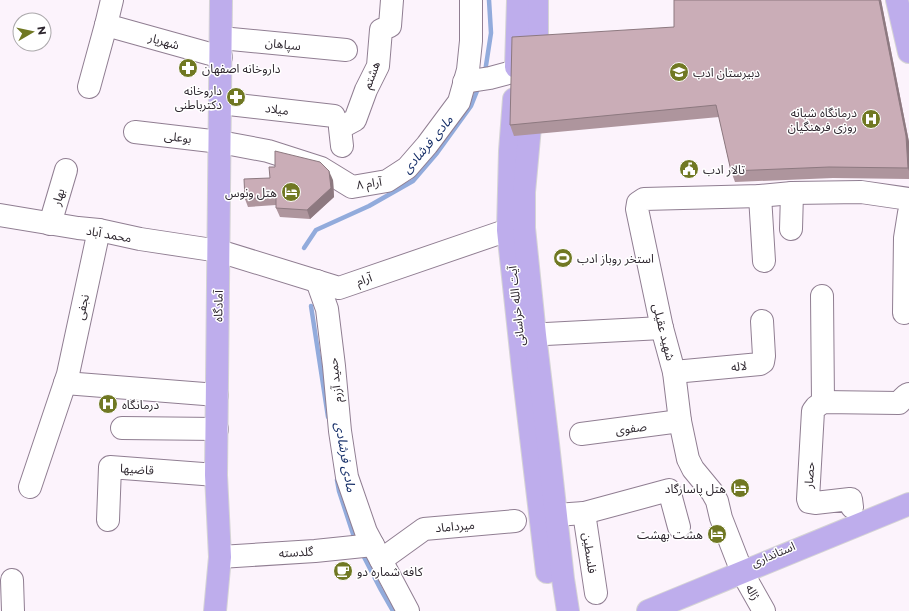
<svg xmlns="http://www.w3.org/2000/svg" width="909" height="611" viewBox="0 0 909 611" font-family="Montserrat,'Noto Sans Arabic',sans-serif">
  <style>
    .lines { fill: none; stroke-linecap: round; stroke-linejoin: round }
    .stream { stroke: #92abdc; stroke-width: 4.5 }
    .minor-casing { stroke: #907e92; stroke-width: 24 }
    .major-casing { stroke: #d5d4d5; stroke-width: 24 }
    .minor { stroke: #fff; stroke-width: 22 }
    .major { stroke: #beadec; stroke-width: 22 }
    .wall { fill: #ae959d }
    .shaded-wall { fill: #8d7980 }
    .building { fill: #caadb7; stroke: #8d7980 }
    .labels { text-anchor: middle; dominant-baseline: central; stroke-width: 3; stroke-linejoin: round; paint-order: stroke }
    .street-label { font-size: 12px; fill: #2d262e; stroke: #fff }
    .poi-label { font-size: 12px; fill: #2d262e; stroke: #fff; text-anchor: start }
    .water-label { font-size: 13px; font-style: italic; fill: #152e68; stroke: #fff }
  </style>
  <rect width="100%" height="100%" fill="#fcf3fc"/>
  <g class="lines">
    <g class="stream">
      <polyline points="485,72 491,33 489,0"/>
      <polyline points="304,248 316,230 369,206 413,181 437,153 471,106 479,86"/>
      <polyline points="311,306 328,417"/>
      <polyline points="337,480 339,491 355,540"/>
      <polyline points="363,555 381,590 393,611"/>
    </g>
    <g class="minor-casing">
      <g id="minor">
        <polyline points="106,25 221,57"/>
        <polyline points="221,38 346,50"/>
        <polyline points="464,82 490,78 516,71"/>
        <polyline points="89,87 106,25 112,0"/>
        <polyline points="220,103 334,116"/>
        <polyline points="135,132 220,142 268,151 321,168 352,187 387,181 407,168 427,145 459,102 468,70 471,41 471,0"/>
        <polyline points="342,146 340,128 355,120 366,90 378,66 381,30 390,26 392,0"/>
        <polyline points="760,196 764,261"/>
        <polyline points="0,215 78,228 99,230 140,239 219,251 339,288 508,230"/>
        <polyline points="50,224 66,170"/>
        <polyline points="791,229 792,193"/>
        <polyline points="317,281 327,309 334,366 340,431 347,477 366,532 408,611"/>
        <polyline points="822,296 823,402"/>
        <polyline points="904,313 905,238 909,213"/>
        <polyline points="546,334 662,328"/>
        <polyline points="674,372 760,364 763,362 764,356 762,321"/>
        <polyline points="65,383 217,395"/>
        <polyline points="122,428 217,429"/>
        <polyline points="581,434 680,421"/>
        <polyline points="30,487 68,374 99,230"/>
        <path d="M852,507L851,499H850L815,503L809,502L808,499L813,411L816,407L823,402L899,403L901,401C903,398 905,395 909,394"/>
        <polyline points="584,513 596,593"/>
        <polyline points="556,515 584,513 669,490 679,527"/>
        <polyline points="108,520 110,467 216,475"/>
        <polyline points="220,557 315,551 373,545"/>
        <polyline points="381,560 424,529 515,521"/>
        <polyline points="12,580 13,611"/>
        <polyline points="764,611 742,572 721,518 717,501 712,492 693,469 688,459 680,421 674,372 662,328 637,209 638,203 644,199 760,196 792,193 861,192 909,199"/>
      </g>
    </g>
    <g class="major-casing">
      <g id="major">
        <polyline points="897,0 909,52"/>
        <polyline points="536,65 537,39 537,0"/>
        <polyline points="516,67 518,0"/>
        <polyline points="514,99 510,151 508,230 523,370 547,572"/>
        <polyline points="532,105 524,192 524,228 535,335 548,444 563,579 568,611"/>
        <polyline points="215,611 220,557 216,475 221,0"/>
        <polyline points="648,611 909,504"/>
      </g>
    </g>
    <use href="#minor" class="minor"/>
    <use href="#major" class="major"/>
  </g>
  <g class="wall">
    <polygon points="881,0 909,142 909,179 833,178 735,182 731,171 719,117 514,136 510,125 674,27"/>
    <polygon points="270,178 333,180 334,197 310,219 280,217 276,208 276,205 248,207 245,199"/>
  </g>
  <g class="shaded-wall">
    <polygon points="879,0 881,0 909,142 909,171 908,168"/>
    <polygon points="329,171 333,180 334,197 310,219 307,210"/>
  </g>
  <g class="building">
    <polygon points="674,0 879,0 906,136 908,168 829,167 731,171 716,105 510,125 512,37 674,27"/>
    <polygon points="275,151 320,162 329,171 331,188 307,210 276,208 276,196 245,199 244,179 270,178 269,167 275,167"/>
  </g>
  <defs>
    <g id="pharmacy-disc" transform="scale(1)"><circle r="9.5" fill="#707823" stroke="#fff"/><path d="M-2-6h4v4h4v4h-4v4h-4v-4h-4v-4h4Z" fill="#fff"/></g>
    <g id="school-disc" transform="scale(1)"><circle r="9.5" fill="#707823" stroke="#fff"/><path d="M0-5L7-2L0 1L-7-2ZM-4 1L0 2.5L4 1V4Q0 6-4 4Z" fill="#fff"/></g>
    <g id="hospital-disc" transform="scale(1)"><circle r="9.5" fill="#707823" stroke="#fff"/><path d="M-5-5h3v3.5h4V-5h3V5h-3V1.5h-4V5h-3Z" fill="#fff"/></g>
    <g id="civic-disc" transform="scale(1)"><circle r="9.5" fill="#707823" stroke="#fff"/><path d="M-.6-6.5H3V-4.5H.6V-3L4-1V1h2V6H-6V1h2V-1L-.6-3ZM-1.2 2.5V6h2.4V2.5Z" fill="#fff"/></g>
    <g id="hotel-disc" transform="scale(1)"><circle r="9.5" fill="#707823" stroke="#fff"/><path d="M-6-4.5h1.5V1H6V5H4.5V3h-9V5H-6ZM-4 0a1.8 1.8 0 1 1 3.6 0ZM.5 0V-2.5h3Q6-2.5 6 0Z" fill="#fff"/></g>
    <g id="stadium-disc" transform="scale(1)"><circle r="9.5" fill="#707823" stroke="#fff"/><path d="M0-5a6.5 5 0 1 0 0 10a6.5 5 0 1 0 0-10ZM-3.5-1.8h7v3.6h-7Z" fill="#fff"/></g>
    <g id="cafe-disc" transform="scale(1)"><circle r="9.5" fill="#707823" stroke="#fff"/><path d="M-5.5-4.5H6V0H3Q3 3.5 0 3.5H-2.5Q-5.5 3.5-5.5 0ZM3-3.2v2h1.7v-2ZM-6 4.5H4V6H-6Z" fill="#fff"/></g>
  </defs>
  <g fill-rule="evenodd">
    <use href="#pharmacy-disc" x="188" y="68"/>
    <use href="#school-disc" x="679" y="72"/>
    <use href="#pharmacy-disc" x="236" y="97"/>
    <use href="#hospital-disc" x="871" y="119"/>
    <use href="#civic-disc" x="689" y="169"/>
    <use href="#hotel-disc" x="291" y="192"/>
    <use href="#stadium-disc" x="563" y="258"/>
    <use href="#hospital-disc" x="108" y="404"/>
    <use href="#hotel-disc" x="740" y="488"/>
    <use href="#hotel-disc" x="717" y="534"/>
    <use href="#cafe-disc" x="343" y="571"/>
  </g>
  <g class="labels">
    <g class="street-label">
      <text transform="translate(164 41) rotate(16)">شهریار</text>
      <text transform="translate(283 44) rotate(6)">سپاهان</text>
      <text transform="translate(371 75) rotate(-69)">هشتم</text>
      <text transform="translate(277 109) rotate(7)">میلاد</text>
      <text transform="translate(178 137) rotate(7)">بوعلی</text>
      <text transform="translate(369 183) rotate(-8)">۸ آرام</text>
      <text transform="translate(58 197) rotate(-74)">بهار</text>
      <text transform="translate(109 234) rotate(10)">محمد آباد</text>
      <text transform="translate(364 279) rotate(-19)">آرام</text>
      <text transform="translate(218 306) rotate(-89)">آمادگاه</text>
      <text transform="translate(516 306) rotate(-96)">آیت الله خراسانی</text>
      <text transform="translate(82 307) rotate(-78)">نجفی</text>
      <text transform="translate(664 332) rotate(76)">شهید عقیلی</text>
      <text transform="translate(739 366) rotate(-6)">لاله</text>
      <text transform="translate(335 380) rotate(-96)">حمید آزرم</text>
      <text transform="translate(631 428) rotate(-7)">صفوی</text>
      <text transform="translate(137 469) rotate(4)">قاضیها</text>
      <text transform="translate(809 475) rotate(-86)">حصار</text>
      <text transform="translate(455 526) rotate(-5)">میرداماد</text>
      <text transform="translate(296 552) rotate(-3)">گلدسته</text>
      <text transform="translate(590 553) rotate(82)">فلسطین</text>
      <text transform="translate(773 554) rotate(-23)">استانداری</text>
      <text transform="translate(753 592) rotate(60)">ژاله</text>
    </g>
    <g class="poi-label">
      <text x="202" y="68">داروخانه اصفهان</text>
      <text x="693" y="72">دبیرستان ادب</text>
      <text x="222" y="90" text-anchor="end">داروخانه<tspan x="222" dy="14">دکترباطنی</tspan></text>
      <text x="857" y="112" text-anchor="end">درمانگاه شبانه<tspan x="857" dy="14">روزی فرهنگیان</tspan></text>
      <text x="703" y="169">تالار ادب</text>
      <text x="277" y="192" text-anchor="end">هتل ونوس</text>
      <text x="577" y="258">استخر روباز ادب</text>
      <text x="122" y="404">درمانگاه</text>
      <text x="726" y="488" text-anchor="end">هتل پاسارگاد</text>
      <text x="703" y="534" text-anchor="end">هشت بهشت</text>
      <text x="357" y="571">کافه شماره دو</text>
    </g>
    <g class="water-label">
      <text transform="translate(427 144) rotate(-50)">مادی فرشادی</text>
      <text transform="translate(346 457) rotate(80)">مادی فرشادی</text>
    </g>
  </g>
  <g transform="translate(32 32) rotate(81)"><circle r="19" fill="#ffffff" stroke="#aba8ab"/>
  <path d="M0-3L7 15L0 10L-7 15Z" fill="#707823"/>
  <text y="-6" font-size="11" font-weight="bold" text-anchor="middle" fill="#2d262e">N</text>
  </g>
</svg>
